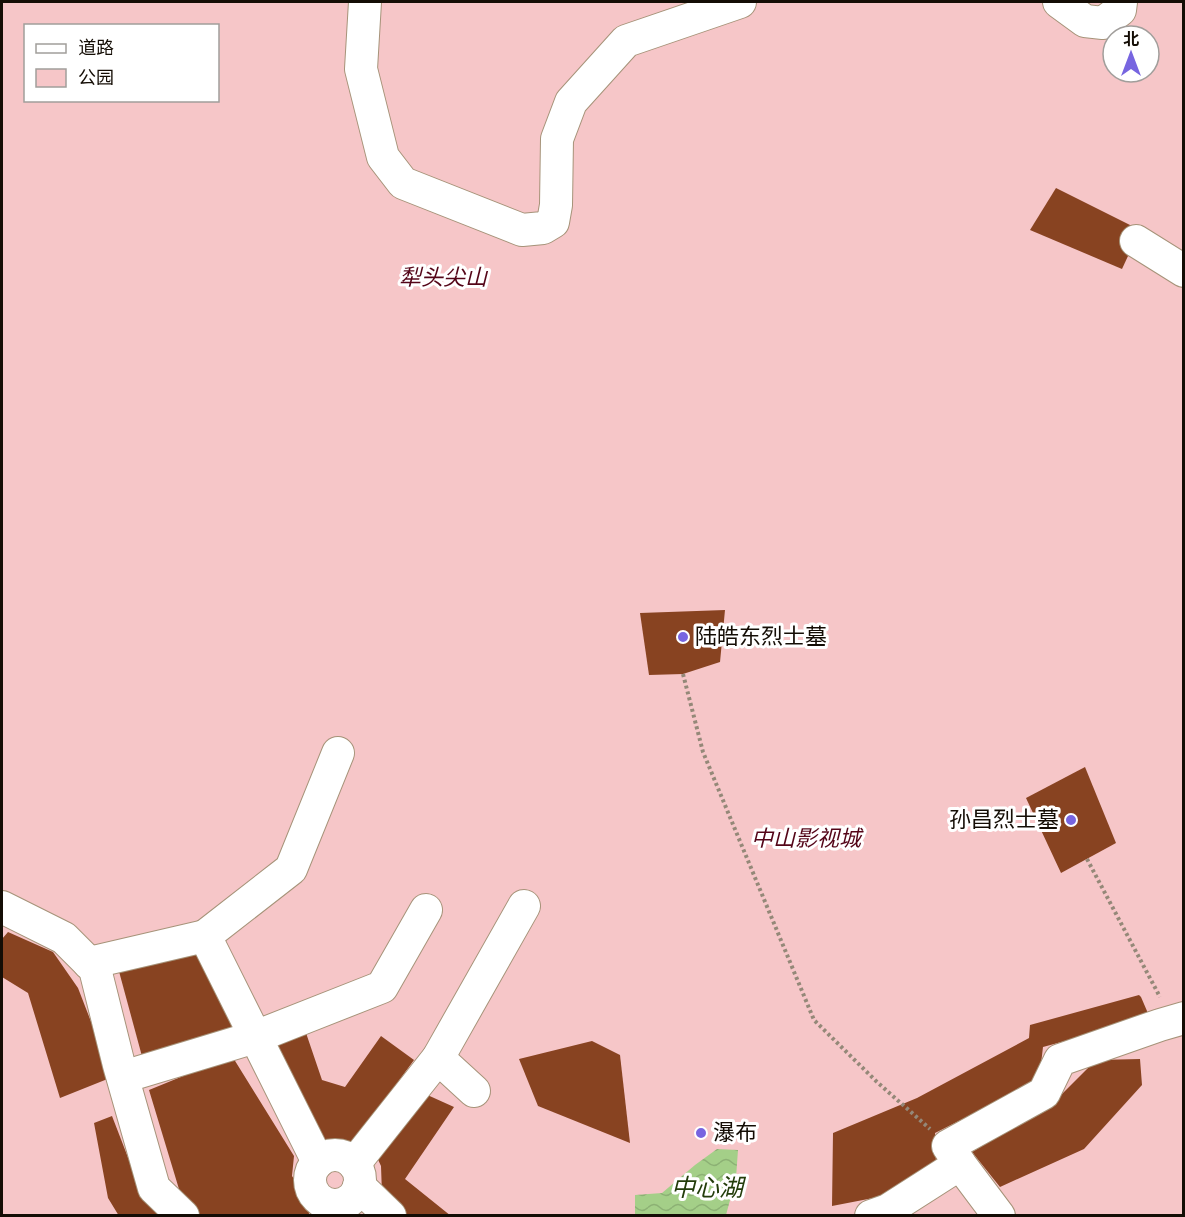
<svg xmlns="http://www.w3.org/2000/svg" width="1185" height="1217" viewBox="0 0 1185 1217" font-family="Spectral,'Noto Sans SC',serif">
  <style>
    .park { fill: #f6c6c8; fill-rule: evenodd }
    .water { fill: url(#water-waves) }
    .building { fill: #884321 }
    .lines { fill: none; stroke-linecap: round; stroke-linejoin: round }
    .minor-casing { stroke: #a69379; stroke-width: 34 }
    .path { stroke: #948878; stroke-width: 4; stroke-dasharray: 3 3; stroke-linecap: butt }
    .minor { stroke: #fff; stroke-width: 32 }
    .poi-dot { fill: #7765e0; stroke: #fff; stroke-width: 2 }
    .labels { text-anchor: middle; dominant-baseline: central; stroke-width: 6; stroke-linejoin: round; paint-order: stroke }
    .park-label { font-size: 22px; font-style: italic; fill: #540518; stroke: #fff }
    .poi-label { font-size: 22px; fill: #140d05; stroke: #fff; text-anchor: start }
    .water-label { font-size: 24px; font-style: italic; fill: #233d0b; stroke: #fff }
  </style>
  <defs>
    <pattern id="water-waves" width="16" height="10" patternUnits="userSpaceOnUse" patternTransform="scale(1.5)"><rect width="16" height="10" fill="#a4cf88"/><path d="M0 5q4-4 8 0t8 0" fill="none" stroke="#8cb174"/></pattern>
  </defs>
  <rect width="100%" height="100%" fill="#feedd7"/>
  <path class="park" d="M2,2H1183V1215L2,1216ZM26,26H218V100H26ZM1113,36H1149V72H1113Z"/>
  <polygon class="water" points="717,1149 738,1150 736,1178 726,1215 635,1215 635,1195 662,1193 695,1165"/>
  <g class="building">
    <polygon points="1056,188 1140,230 1122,269 1030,230"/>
    <polygon points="725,610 720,662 683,674 649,675 640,613"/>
    <polygon points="1085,767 1116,843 1061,873 1026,798"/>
    <polygon points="8,932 53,952 78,988 107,1063 110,1078 60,1098 28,993 2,977 2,939"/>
    <polygon points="201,949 236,1035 143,1060 117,964"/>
    <polygon points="1139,995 1141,997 1150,1018 1043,1047 1039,1081 935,1133 936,1164 894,1194 832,1206 833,1133 917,1098 1029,1038 1030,1025"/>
    <polygon points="305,1030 322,1080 345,1087 381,1036 414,1060 349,1149 323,1147 272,1047"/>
    <polygon points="592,1041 620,1055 630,1143 538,1106 519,1059"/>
    <polygon points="232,1056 294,1156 292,1176 312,1206 308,1216 200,1216 182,1199 149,1090"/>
    <polygon points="1140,1059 1142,1085 1084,1149 1000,1187 972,1152 1052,1104 1096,1060"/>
    <polygon points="423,1093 454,1107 405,1179 451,1216 402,1216 382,1194 381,1166 374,1151"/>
    <polygon points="112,1116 139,1186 167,1216 119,1216 108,1198 94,1123"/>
  </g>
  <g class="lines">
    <g class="minor-casing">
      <g id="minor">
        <polyline points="365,2 361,69 383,157 403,183 522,230 543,228 553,222 556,205 557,139 571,102 626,41 740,2"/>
        <polyline points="1059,2 1085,21 1103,23 1120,10 1121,2"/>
        <polyline points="1136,241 1184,271"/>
        <polyline points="2,907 64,938 95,969 119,1065 154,1188 183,1216"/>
        <polyline points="205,936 291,869 338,753"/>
        <polyline points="89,963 205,936 318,1162"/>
        <polyline points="438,1058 474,1091"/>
        <polyline points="123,1077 255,1037 382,987 426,910"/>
        <circle cx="335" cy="1180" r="25"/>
        <polyline points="354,1164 438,1058 524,906"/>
        <polyline points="960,1164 999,1216"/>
        <polyline points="359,1186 390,1216"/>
        <polyline points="871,1216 888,1210 960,1164 948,1146 1044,1093 1060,1060 1160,1025 1184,1018"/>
      </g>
    </g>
    <g class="path">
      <polyline points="683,674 703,752 814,1020 876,1081 930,1129"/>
      <polyline points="1087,859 1160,997"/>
    </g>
    <use href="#minor" class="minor"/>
  </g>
  <g class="poi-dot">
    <circle cx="683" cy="637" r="6"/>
    <circle cx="1071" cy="820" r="6"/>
    <circle cx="701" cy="1133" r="6"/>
  </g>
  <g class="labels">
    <g class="park-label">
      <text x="443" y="278">犁头尖山</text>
      <text x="806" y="839">中山影视城</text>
    </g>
    <g class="poi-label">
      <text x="695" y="637">陆皓东烈士墓</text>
      <text x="1059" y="820" text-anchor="end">孙昌烈士墓</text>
      <text x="713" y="1133">瀑布</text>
    </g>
    <g class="water-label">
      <text x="707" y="1189">中心湖</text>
    </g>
  </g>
  <rect width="1185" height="1217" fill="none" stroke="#140d05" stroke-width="6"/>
  <rect x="24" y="24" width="195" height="78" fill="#ffffff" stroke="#a19e9b" stroke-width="1.5"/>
  <rect x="36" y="44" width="30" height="9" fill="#ffffff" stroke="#a19e9b" stroke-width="1.5"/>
  <text x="78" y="54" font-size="18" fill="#140d05">道路</text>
  <rect x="36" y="69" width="30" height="18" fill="#f6c6c8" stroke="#a19e9b" stroke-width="1.5"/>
  <text x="78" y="84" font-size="18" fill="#140d05">公园</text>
  <g transform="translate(1131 54)"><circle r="28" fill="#ffffff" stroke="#a19e9b" stroke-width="1.5"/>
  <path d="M0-4.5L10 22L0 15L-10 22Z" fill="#7765e0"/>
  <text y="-9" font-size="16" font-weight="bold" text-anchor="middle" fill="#140d05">北</text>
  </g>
</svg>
